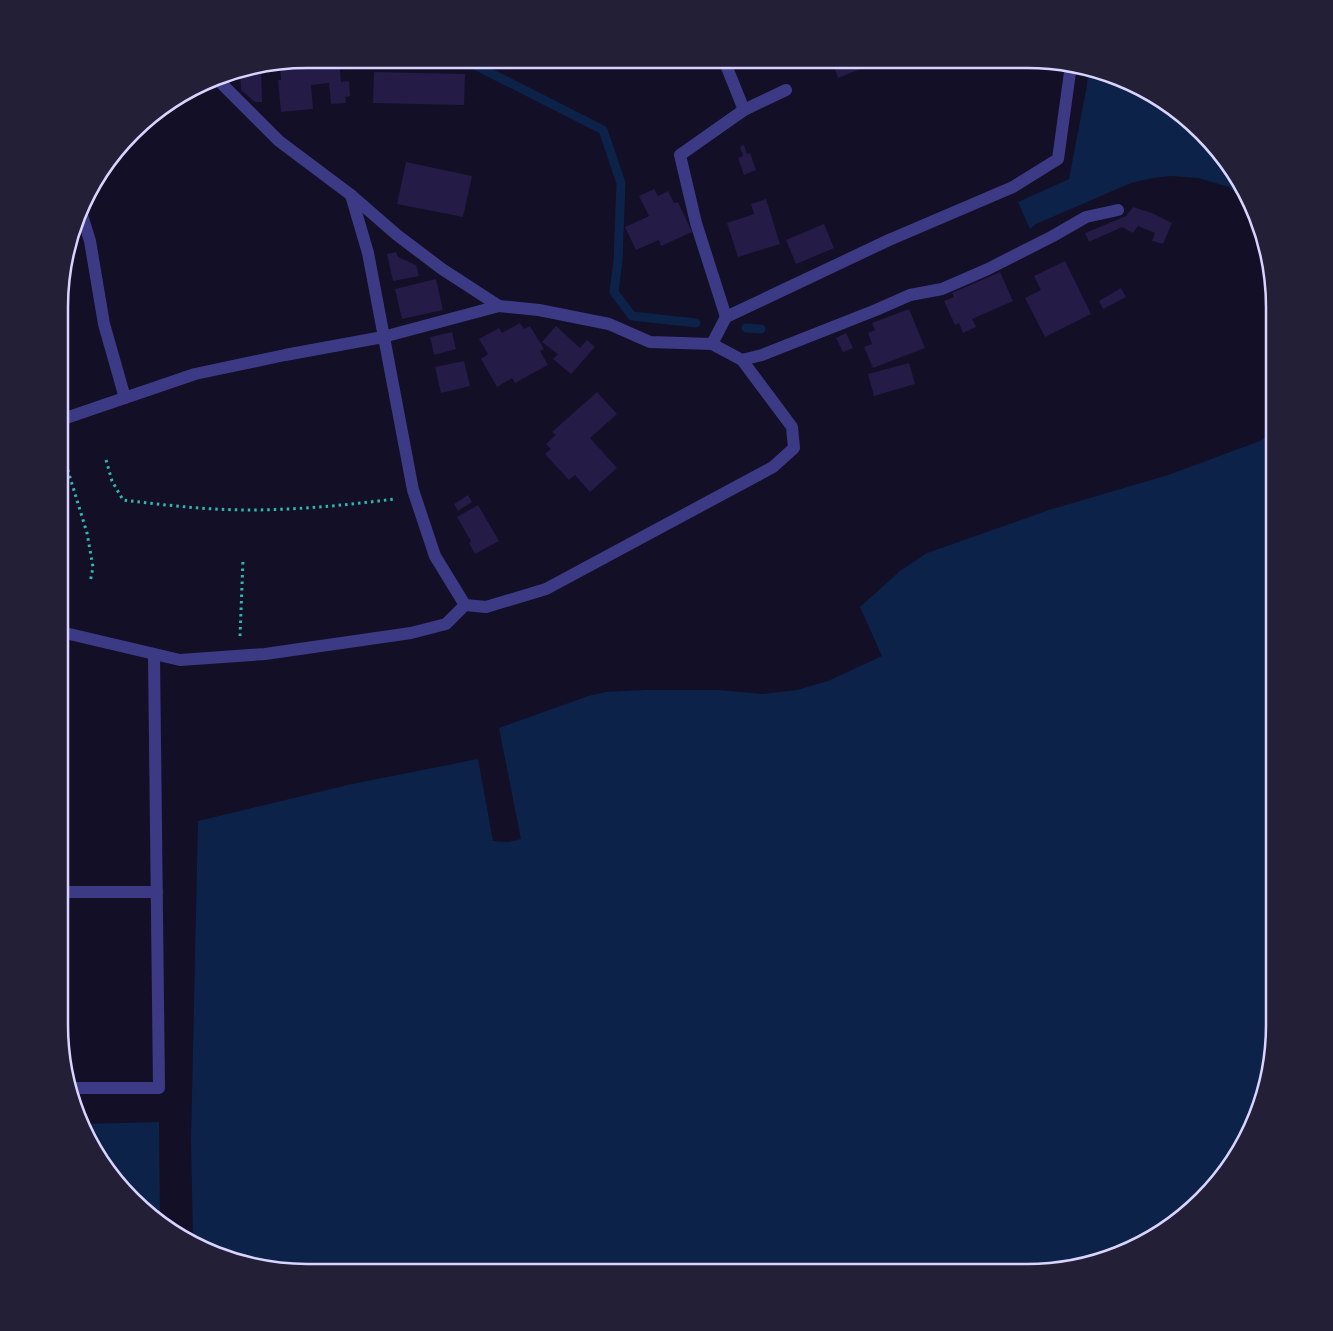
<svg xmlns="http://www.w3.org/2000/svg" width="1333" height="1331" viewBox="0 0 1333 1331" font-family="Jost,sans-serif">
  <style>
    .water { fill: #0c2248 }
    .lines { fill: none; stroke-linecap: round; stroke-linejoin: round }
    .stream { stroke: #0c2248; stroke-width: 9 }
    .building { fill: #241b47 }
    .path { stroke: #2fb8b0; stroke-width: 3; stroke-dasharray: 2.5 4; stroke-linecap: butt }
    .minor { stroke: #3d3a85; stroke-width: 12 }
    .rim { fill: none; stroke: #d9d4ff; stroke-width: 2.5 }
  </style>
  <rect width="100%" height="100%" fill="#130f26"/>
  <g class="water">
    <polygon points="1088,71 1151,92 1223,156 1250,206 1229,187 1198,178 1171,176 1152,178 1131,183 1036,224 1030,229 1018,202 1069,179 1087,85"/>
    <polygon points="1274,431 1274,1040 1266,1089 1241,1148 1177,1221 1106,1259 1042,1272 291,1272 242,1264 193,1243 191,1139 198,821 352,784 478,759 493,841 508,842 521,839 499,728 588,696 606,692 645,690 718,690 763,694 797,690 828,681 882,656 860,607 900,571 927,553 1049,510 1168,475 1260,441"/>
    <polygon points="159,1122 160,1219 110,1175 82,1124"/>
  </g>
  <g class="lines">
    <g class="stream">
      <polyline points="463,59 603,130 621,183 618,260 614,292 632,316 696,323"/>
      <polyline points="746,328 761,329"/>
    </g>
  </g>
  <g class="building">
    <polygon points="307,59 339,59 341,82 349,81 350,96 345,97 346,103 331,104 329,83 311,85 313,109 281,112 278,80 281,80 280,63"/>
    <polygon points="793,60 814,60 807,64 805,60 795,65"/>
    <polygon points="842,60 858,60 861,69 838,78 833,64"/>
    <polygon points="261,66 262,102 255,102 241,90 240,70"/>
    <polygon points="374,72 465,74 464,105 373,103"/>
    <polygon points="744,145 747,154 750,153 756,170 744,175 738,158 743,156 740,147"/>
    <polygon points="406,162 472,176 463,217 397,204"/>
    <polygon points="654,189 658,196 668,191 674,203 678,202 692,232 661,246 659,240 636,250 625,227 649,216 639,196"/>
    <polygon points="766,199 780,244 738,257 727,223 754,214 751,204"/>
    <polygon points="1133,207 1152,213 1172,223 1163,244 1152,241 1155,233 1138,226 1133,233 1122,227 1089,242 1085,233 1126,216"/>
    <polygon points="824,224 834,248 796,264 786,240"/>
    <polygon points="396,252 398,257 416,265 419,276 393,281 387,254"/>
    <polygon points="1065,261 1091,314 1045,337 1025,298 1041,290 1034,276"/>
    <polygon points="1000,272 1013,301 972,319 976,327 963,333 959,323 955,325 944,301 954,297 952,293"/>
    <polygon points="436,279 443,310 402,319 395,289"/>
    <polygon points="1121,288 1126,297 1103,309 1099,301"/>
    <polygon points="909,309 925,348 873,368 864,347 872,344 868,333 875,330 872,323"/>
    <polygon points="520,323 524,329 530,326 544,349 540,351 548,365 515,383 512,378 497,387 481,359 488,354 479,339 499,328 502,333"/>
    <polygon points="556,326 580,348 587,340 595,347 571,374 553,359 558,354 542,342"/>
    <polygon points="452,332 456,349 434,355 430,337"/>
    <polygon points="846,333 853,348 843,352 836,338"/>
    <polygon points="464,361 470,386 441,393 435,367"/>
    <polygon points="909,363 915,384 874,396 868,374"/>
    <polygon points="597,392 617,414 590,438 617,468 590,492 575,475 569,480 545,454 551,449 546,444 556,435 552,432"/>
    <polygon points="468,495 472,502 458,511 454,504"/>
    <polygon points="478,505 499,541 475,554 469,543 471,541 457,517"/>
  </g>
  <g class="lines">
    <g class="path">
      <polyline points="62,451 87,533 93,567 90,583"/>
      <path d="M106,460L112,481L123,500C164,505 207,510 249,510C298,510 347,505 395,499"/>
      <polyline points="240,636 243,560"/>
    </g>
    <g class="minor">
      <polyline points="724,60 744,110"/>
      <polyline points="351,195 397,235 442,269 499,306 539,310 609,324 650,342 712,344 726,317 889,240 1013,187 1058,159 1071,65"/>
      <polyline points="81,212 90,241 104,324 125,398"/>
      <polyline points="726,317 696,223 680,155 744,110 786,90"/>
      <polyline points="712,344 742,360 762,355 876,310 910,295 942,289 988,269 1053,236 1086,217 1118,210"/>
      <polyline points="63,419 195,374 285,355 383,337 499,306"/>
      <polyline points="465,605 486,607 546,589 773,467 794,448 792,427 742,360"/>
      <polyline points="61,632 180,660 265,654 411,633 446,624 465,605 435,556 413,490 368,253 351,195 279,141 216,78"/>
      <polyline points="60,892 157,892"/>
      <polyline points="69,1088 159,1088 154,655"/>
    </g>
  </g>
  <path d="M0 0H1333V1331H0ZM307 68H1027A239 239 0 0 1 1266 307V1025A239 239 0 0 1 1027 1264H307A239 239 0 0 1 68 1025V307A239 239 0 0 1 307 68Z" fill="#231f37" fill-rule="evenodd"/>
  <path class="rim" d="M307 68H1027A239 239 0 0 1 1266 307V1025A239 239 0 0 1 1027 1264H307A239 239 0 0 1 68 1025V307A239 239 0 0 1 307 68Z"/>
</svg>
